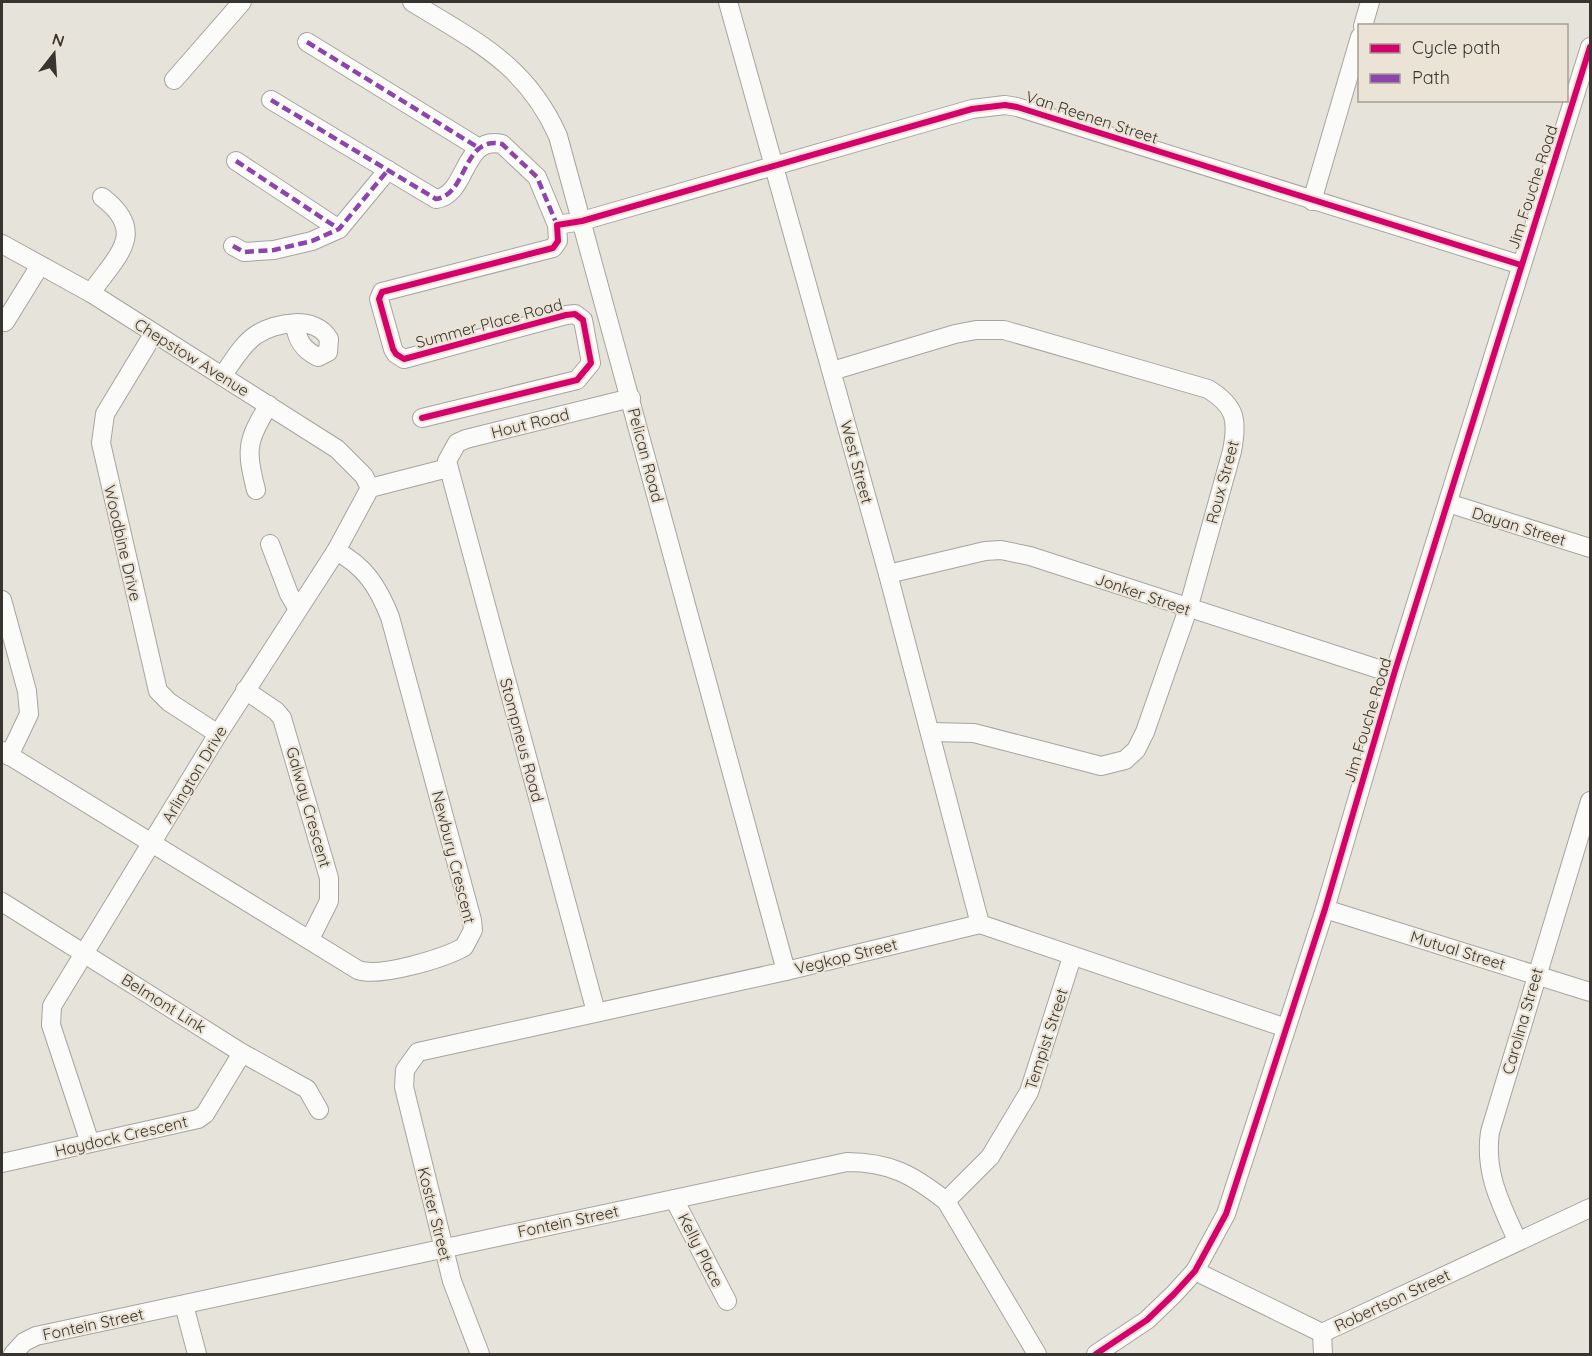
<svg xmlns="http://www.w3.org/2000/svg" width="1592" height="1356" viewBox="0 0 1592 1356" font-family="Quicksand,sans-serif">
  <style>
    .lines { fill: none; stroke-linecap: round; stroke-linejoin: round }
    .minor-casing { stroke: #a6a49e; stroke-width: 20 }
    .minor { stroke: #fbfbfa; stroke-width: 18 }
    .quiet { stroke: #8e44ad; stroke-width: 4.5; stroke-dasharray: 9 4.5; stroke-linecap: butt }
    .cycleway-casing { stroke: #ebe4d6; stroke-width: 10 }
    .cycleway { stroke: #d6006c; stroke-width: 6 }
    .labels { text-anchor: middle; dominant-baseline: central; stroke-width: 4.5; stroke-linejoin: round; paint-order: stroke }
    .street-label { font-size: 16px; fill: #383530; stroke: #ebe4d6 }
  </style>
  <rect width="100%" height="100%" fill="#e6e3db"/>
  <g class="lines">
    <g class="minor-casing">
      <g id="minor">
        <path d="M412,2C475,41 526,64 558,136L786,971"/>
        <polyline points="728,2 888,574 980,924"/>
        <polyline points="1363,26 1370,2"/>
        <polyline points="307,42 479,148"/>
        <polyline points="174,80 242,2"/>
        <path d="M271,100L436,199C468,195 462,135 502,144L537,177L557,225"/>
        <polyline points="236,161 339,229"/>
        <polyline points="1312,201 1360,37"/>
        <polyline points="2,244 91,293 337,449 364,476 370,488"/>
        <polyline points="233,246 244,252 274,250 312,241 339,229 388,170"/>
        <path d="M91,293C116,256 149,233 102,197"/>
        <polyline points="5,322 39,267"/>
        <polyline points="154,333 105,414 101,443 158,691 169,702 218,734"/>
        <path d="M832,371L955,334L976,330H1004L1208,389C1236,406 1238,420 1232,451L1188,609L1145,732L1136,750L1125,760L1101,766L974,733L930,732"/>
        <path d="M222,376C232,363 242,344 256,335C275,322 316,315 329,339L328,352L318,357C303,350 297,340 295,325"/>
        <polyline points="422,418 577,380 591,363 583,320 575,314 566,315 404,359 396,354 393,349 379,299 382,292 553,248 558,241 557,225 582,221 972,109 1005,105 1017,107 1521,265"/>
        <path d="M256,490C246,450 246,441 269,405"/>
        <polyline points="1448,503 1590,548"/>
        <polyline points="270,544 289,594 298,609"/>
        <polyline points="888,574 985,551 1001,550 1030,556 1394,674"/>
        <polyline points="2,600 27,691 29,714 9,756"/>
        <polyline points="245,690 276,711 282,718 329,878 329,901 310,939"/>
        <path d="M2,751L358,970C380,978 444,958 464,947L473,930L472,920L390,617C378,587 365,566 336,551"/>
        <polyline points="2,902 242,1053 307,1089 319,1110"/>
        <polyline points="1325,909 1590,992"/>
        <polyline points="596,1012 447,461 457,443 466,439 631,398"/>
        <polyline points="90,1143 51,1025 52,1006 218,734 336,551 370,488 448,468"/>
        <polyline points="2,1163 198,1119 205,1114 242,1053"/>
        <polyline points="674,1199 727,1301"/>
        <polyline points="946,1201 990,1157 1029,1092 1072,957"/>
        <path d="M1517,1240C1501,1204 1484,1173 1490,1132L1590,801"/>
        <polyline points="1195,1271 1322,1333 1590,1208"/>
        <polyline points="184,1305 197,1354"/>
        <polyline points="1322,1333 1323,1354"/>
        <path d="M13,1354L24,1342L36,1336L847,1162C890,1162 913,1175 946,1201L1037,1354"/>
        <polyline points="480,1354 452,1281 404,1087 405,1070 418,1052 786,971 980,924 1286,1028"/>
        <polyline points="1096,1354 1147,1320 1174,1294 1195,1271 1226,1214 1325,909 1394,674 1590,47"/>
      </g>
    </g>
    <use href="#minor" class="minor"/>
    <g class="quiet">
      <polyline points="307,42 479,148"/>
      <path d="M271,100L436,199C468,195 462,135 502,144L537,177L557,225"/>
      <polyline points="236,161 339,229"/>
      <polyline points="233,246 244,252 274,250 312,241 339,229 388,170"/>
    </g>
    <g class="cycleway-casing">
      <g id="cycleway">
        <polyline points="422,418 577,380 591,363 583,320 575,314 566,315 404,359 396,354 393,349 379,299 382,292 553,248 558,241 557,225 582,221 972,109 1005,105 1017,107 1521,265"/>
        <polyline points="1096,1354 1147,1320 1174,1294 1195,1271 1226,1214 1325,909 1394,674 1590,47"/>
      </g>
    </g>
    <use href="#cycleway" class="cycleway"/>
  </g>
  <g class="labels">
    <g class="street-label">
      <text transform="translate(1092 117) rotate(18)">Van Reenen Street</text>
      <text transform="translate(1532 187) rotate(-72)">Jim Fouche Road</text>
      <text transform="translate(489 323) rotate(-15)">Summer Place Road</text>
      <text transform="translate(192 357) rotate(32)">Chepstow Avenue</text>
      <text transform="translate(530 423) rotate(-14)">Hout Road</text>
      <text transform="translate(646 455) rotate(75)">Pelican Road</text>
      <text transform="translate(857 462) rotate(75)">West Street</text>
      <text transform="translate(1222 482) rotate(-75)">Roux Street</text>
      <text transform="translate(1519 526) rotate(17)">Dayan Street</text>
      <text transform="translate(123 543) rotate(77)">Woodbine Drive</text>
      <text transform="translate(1143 594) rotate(19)">Jonker Street</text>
      <text transform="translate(1367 720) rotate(-73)">Jim Fouche Road</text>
      <text transform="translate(522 740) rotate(75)">Stompneus Road</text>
      <text transform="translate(194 774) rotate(-59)">Arlington Drive</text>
      <text transform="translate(309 807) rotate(74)">Galway Crescent</text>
      <text transform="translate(454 857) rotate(76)">Newbury Crescent</text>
      <text transform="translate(1458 950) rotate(17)">Mutual Street</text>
      <text transform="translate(846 956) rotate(-14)">Vegkop Street</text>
      <text transform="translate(164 1003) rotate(32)">Belmont Link</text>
      <text transform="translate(1522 1021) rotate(-74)">Carolina Street</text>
      <text transform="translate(1046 1039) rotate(-72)">Tempist Street</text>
      <text transform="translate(121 1136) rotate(-13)">Haydock Crescent</text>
      <text transform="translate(435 1214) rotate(76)">Koster Street</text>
      <text transform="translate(568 1221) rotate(-12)">Fontein Street</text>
      <text transform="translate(701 1250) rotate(63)">Kelly Place</text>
      <text transform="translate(1392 1300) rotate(-25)">Robertson Street</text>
      <text transform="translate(93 1324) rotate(-12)">Fontein Street</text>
    </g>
  </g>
  <rect width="1592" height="1356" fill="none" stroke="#383530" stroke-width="6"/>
  <rect x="1358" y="24" width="210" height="78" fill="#ebe4d6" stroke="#a39e94" stroke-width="1.5"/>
  <rect x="1370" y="44" width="30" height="9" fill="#d6006c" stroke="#a39e94" stroke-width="1.5"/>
  <text x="1412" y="54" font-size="18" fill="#383530">Cycle path</text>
  <rect x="1370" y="74" width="30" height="9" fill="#8e44ad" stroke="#a39e94" stroke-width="1.5"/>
  <text x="1412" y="84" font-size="18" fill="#383530">Path</text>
  <g transform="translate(54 54) rotate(17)" stroke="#ebe4d6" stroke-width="4.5" paint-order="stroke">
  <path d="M0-4.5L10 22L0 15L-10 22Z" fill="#383530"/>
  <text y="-9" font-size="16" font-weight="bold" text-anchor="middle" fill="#383530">N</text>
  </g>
</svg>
